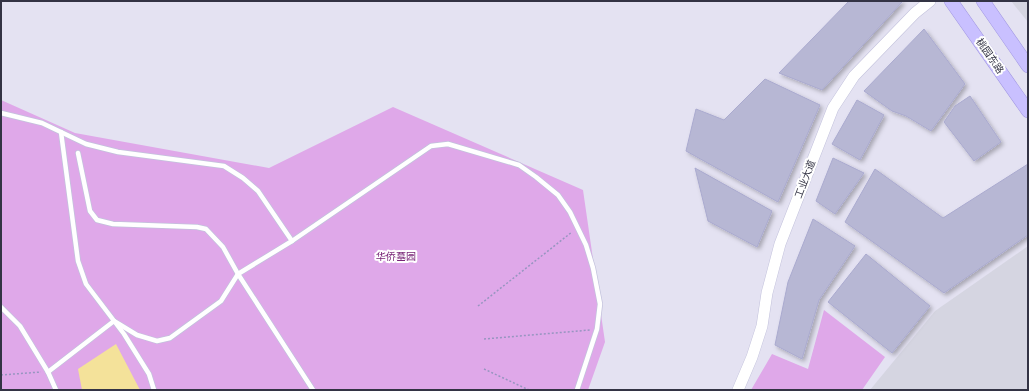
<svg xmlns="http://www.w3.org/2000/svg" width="1029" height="391" viewBox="0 0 1029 391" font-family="'Asap Condensed','Noto Sans SC',sans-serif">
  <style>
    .industrial { fill: #d5d5e1 }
    .green { fill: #dfa8e9 }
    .water { fill: #f4e29a }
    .building { fill: #b7b7d4; stroke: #aaaacf; filter: url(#shadow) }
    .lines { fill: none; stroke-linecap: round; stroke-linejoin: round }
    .service-casing { stroke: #c3c2dc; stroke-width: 6 }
    .tertiary-casing { stroke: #c3c2dc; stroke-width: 12 }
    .secondary-casing { stroke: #a197e1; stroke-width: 14 }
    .path { stroke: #9795c0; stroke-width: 1.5; stroke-dasharray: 2 2; stroke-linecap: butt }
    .service { stroke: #fff; stroke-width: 4.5 }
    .tertiary { stroke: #fff; stroke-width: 11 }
    .secondary { stroke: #c9c0ff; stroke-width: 13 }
    .labels { text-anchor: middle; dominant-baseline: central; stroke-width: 4; stroke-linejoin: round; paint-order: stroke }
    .street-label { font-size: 10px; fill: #334; stroke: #fff }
    .park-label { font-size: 10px; fill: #782477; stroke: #fff }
  </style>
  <defs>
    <filter id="shadow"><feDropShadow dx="2.5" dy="2.5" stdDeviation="2" flood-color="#0004"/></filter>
  </defs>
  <rect width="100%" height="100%" fill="#e4e2f2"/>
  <g class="industrial">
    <polygon points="1011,1 1028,1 1028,22"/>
    <polygon points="1028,246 1028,390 870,390 935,311"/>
  </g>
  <g class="green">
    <polygon points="1,100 75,133 269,168 393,107 583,190 605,342 588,390 1,390"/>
    <polygon points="824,310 885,357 862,390 751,390 772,354 808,369"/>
  </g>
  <polygon class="water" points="116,344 140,390 82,390 78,369"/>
  <g class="building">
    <polygon points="849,1 903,1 822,90 779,73"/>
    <polygon points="924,29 965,84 931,131 906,116 892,111 864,91"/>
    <polygon points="765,79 820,105 778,202 686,151 696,109 724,120"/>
    <polygon points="970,96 1001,142 974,161 944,122 955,106"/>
    <polygon points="857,100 884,115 860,160 832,144"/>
    <polygon points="833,158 864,173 835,214 816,201"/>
    <polygon points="1028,164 1028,235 944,293 845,222 875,169 943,218"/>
    <polygon points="695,168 772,211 757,247 708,221"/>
    <polygon points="813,219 855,246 819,300 802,359 775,345 788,282"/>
    <polygon points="866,254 930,306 892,353 828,302"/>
  </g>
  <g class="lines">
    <g class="service-casing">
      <g id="service">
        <polyline points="1,113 42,123 86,144 118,152 224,166 243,178 258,191 292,241"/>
        <polyline points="61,132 78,261 86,284 124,334 149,374 154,390"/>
        <polyline points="78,153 90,211 97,220 113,224 197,227 206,229 223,247 238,274 313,390"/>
        <polyline points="1,307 20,326 48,372 56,390"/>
        <polyline points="48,372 114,321 137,335 157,341 170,338 221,301 238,274 292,241 431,146 448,144 519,165 536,177 558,195 570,212 586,245 593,268 600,304 597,329 577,390"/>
      </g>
    </g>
    <g class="tertiary-casing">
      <polyline id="tertiary" points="738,390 752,357 762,326 767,293 780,244 833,108 854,76 915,13 930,1"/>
    </g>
    <g class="secondary-casing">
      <g id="secondary">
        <polyline points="951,1 1028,111"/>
        <polyline points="983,1 1028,66"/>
      </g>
    </g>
    <g class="path">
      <polyline points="478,306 572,232"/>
      <polyline points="484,339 590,330"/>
      <polyline points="484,369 529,390"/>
      <polyline points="1,375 41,372"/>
    </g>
    <use href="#service" class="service"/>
    <use href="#tertiary" class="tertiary"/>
    <use href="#secondary" class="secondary"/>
  </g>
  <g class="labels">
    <g class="street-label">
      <text transform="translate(990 56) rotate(55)">桃园东路</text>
      <text transform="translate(805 179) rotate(-69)">工业大道</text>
    </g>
    <g class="park-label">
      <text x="396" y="256">华侨墓园</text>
    </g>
  </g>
  <rect width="1029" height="391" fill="none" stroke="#333344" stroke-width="4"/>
</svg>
